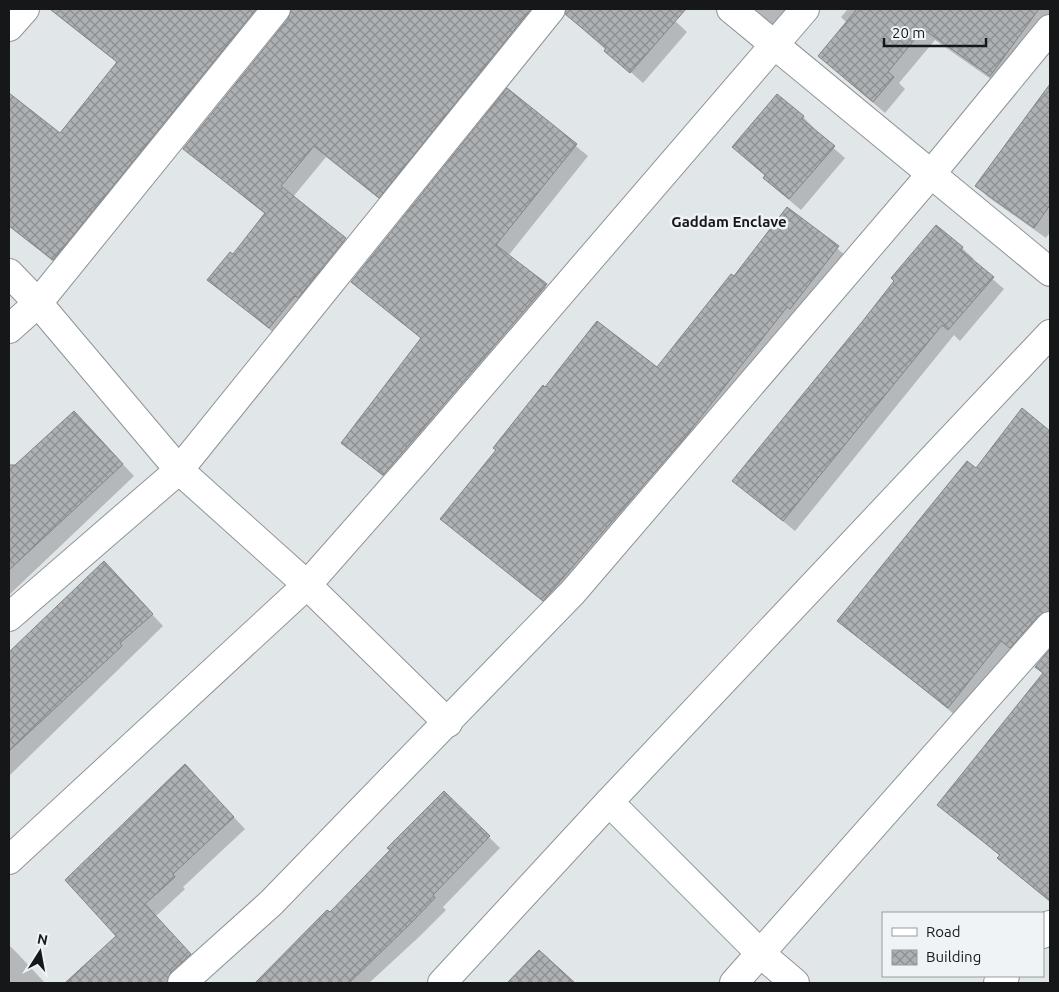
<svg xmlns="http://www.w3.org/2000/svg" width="1059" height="992" viewBox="0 0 1059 992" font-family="Ubuntu,sans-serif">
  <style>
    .shadow { fill: #0003 }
    .building { fill: url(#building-cross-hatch); stroke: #818588 }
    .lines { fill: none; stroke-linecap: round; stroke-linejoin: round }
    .minor-casing { stroke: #909497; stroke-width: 30 }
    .minor { stroke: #fff; stroke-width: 28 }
    .labels { text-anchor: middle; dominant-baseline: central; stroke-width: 5; stroke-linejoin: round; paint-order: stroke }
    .neighbourhood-label { font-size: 15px; font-weight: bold; fill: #161719; stroke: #eff3f6 }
  </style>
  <defs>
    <pattern id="building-cross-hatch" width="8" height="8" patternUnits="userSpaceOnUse" patternTransform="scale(1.25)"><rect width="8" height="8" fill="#adb1b4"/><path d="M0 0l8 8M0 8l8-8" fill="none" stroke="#8c8f92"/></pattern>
  </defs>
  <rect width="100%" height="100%" fill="#e1e6e9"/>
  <g class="shadow">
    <polygon points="49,9 278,9 65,271 9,226 9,205 15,197 9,193 9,95 60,135 118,63"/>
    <polygon points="292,9 552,9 391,208 326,157 293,197 357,250 281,339 209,279 233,256 266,215 185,149 289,19"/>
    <polygon points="567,9 662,9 687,32 643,83 578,25 567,13"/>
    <polygon points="754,9 799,9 781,31"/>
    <polygon points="848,9 1050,9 1050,25 1002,87 935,40 899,83 905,89 885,113 819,56 847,23 841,17"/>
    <polygon points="1050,85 1050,232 1046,238 988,197 977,186"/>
    <polygon points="507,90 588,156 508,256 558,297 395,486 342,443 422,339 352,282"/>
    <polygon points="803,117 814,128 813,130 845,158 801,210 776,189 764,177 766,176 733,147"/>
    <polygon points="787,208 850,259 555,611 442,519 546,389 658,369 734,278"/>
    <polygon points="962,248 974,259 972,261 1004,289 960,341 954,335 795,531 734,481"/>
    <polygon points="1022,410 1050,432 1050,626 960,719 839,621 976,470"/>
    <polygon points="85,424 134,476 9,595 9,468 11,470"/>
    <polygon points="104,563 163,626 9,776 9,654"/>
    <polygon points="1050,650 1050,902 1010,869 999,858 1000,856 939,805 1044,674 1036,667"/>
    <polygon points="196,777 245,829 183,887 185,889 155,917 201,966 182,983 110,983 90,962 118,936"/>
    <polygon points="444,793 500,848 443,907 446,910 420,936 369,983 256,983 327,912 330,914"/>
    <polygon points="9,945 17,953 45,983 9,983"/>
    <polygon points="539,951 573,983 507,983"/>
  </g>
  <g class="building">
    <polygon points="50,9 256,9 53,260 9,226 9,93 60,133 117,62"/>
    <polygon points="291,9 531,9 379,198 314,146 281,186 346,238 298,298 295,296 269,328 207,280 230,252 233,254 265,213 183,149 288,19"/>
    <polygon points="566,9 686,9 630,73 604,51 606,48 565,14"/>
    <polygon points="857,9 1039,9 990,76 923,29 888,72 894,77 873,102 818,56"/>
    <polygon points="1050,84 1050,205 1034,228 975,186"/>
    <polygon points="507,88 577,144 496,245 547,284 383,475 341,443 421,338 351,282"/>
    <polygon points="777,94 804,116 802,119 835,146 789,199 763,178 765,175 732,147"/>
    <polygon points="787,207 839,246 790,309 787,307 686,436 543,601 440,519 496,450 493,448 543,385 545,387 597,321 657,367 731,274 734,276"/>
    <polygon points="936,225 963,247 961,250 994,277 948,330 942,325 783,521 732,481 862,322 894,281 891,278"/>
    <polygon points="1022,408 1050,431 1050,611 1038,616 1010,648 1001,641 948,708 837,621 967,461 976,468"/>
    <polygon points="74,411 123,464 9,570 9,465 15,465"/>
    <polygon points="104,561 153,614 120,643 122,646 9,751 9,652"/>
    <polygon points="1050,649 1050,901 997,858 1000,855 937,805 1043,673 1035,667"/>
    <polygon points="185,764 234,817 173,874 175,877 145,904 191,954 171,972 167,983 65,983 116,936 65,880"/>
    <polygon points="444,791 490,836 433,895 435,898 409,925 349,983 255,983 327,910 330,912 390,850 387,848"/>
    <polygon points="539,950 575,983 507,983"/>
  </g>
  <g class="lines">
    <g class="minor-casing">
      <g id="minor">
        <polyline points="731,9 1050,272"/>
        <polyline points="9,27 25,9"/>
        <polyline points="9,273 38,303 179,470 307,585 448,723"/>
        <polyline points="9,329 38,303 276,9"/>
        <polyline points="9,617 179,470 551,9"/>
        <polyline points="609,802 761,954 795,983"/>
        <polyline points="9,860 307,585 418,459 805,9"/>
        <polyline points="1043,934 1050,925"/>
        <polyline points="182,983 271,903 573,592 931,174 1050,29"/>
        <polyline points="442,983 609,802 1050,334"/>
        <polyline points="734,983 1050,626"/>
        <polyline points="998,983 1005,976"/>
      </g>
    </g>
    <use href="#minor" class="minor"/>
  </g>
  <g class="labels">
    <g class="neighbourhood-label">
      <text x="729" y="221">Gaddam Enclave</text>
    </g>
  </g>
  <rect width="1059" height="992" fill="none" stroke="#161719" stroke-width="20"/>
  <rect x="882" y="912" width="162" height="65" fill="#eff3f6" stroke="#989b9e"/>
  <rect x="892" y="928" width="25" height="8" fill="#ffffff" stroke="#989b9e"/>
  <text x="926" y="937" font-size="15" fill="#161719">Road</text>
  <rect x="892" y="950" width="25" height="15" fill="url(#building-cross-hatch)" stroke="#989b9e"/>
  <text x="926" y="962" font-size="15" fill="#161719">Building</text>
  <g transform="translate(40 952) rotate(11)" stroke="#eff3f6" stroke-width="4" paint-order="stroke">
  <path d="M0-4L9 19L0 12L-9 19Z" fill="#161719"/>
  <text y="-8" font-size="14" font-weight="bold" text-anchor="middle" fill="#161719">N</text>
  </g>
  <path d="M884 38v8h102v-8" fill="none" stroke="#161719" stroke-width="2.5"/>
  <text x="892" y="38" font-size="15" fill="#161719" stroke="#eff3f6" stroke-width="4" paint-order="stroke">20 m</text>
</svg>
